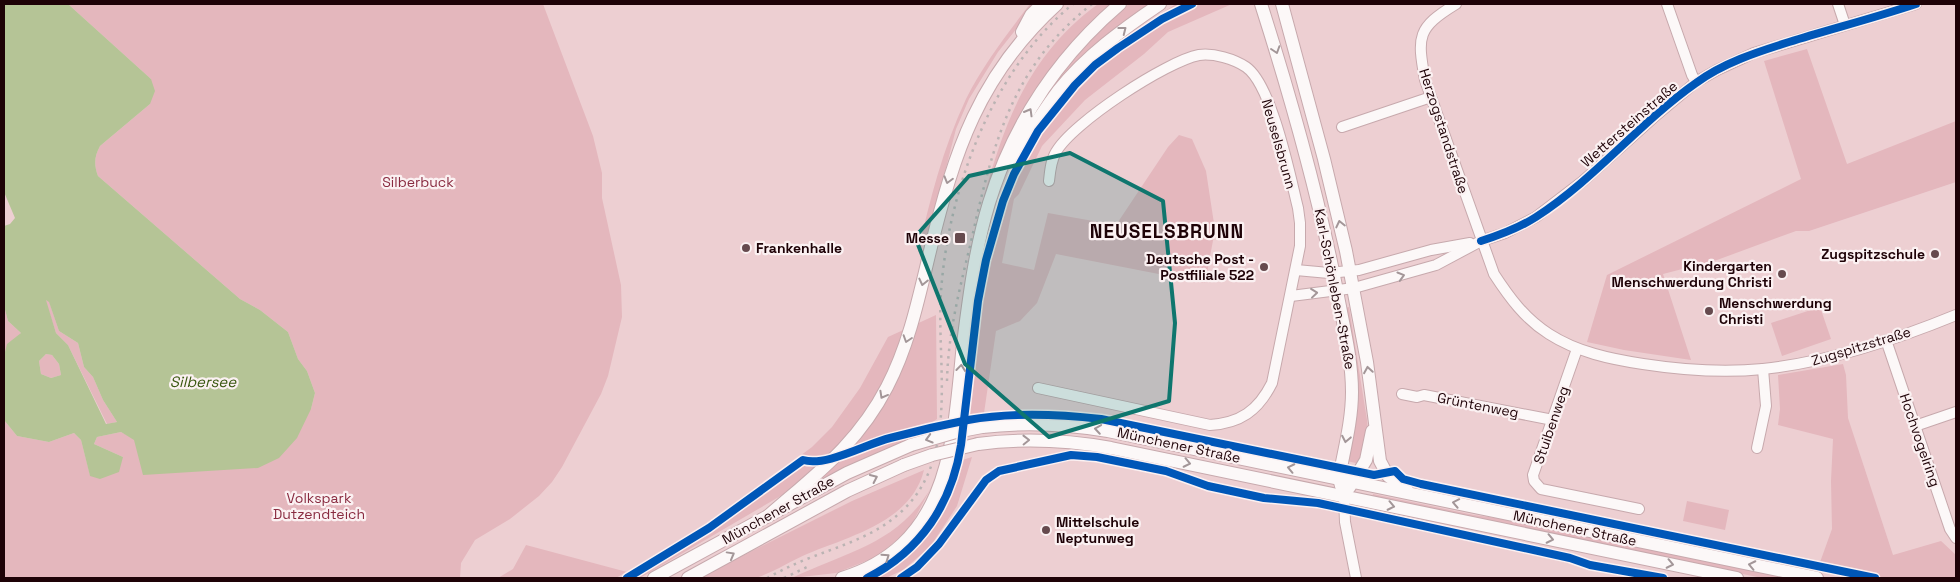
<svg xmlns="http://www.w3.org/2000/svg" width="1960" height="582" viewBox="0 0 1960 582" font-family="'Space Grotesk',sans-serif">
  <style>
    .green { fill: #e4b7bd }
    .water { fill: #b5c496; fill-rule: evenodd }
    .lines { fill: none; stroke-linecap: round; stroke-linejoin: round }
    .minor-casing { stroke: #c7a9ad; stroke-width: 12 }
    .major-casing { stroke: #c7a9ad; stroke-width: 14 }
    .minor { stroke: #fcf8f8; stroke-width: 10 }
    .major { stroke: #fcf8f8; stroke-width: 12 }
    .rail { stroke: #bbb3b3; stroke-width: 2.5; stroke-dasharray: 2.5 5; stroke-linecap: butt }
    .major-bridge-casing { stroke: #c7a9ad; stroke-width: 14; stroke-linecap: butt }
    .major-bridge { stroke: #fcf8f8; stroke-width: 12 }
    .cycleway-casing { stroke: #fbf1f2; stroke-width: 11 }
    .cycleway { stroke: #0057b8; stroke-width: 8 }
    .oneway { stroke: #a39698 }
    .marked { fill: #0f766e; fill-opacity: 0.2; stroke: #0f766e; stroke-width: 4; stroke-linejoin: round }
    .poi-dot { fill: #664a4e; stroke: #fbf1f2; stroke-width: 2 }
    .labels { text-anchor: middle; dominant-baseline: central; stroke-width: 4.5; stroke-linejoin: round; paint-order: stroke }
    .street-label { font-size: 14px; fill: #1e0207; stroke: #fbf1f2 }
    .park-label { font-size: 14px; fill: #892b40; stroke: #fbf1f2 }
    .poi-label { font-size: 14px; font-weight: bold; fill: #1e0207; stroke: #fbf1f2; text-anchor: end }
    .water-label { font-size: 15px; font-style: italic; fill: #395710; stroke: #fbf1f2 }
    .district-label { font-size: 19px; font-weight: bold; letter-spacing: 1px; fill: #1e0207; stroke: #fbf1f2 }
  </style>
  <rect width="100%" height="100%" fill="#edcfd2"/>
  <g class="green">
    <path d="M68,4H543L593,136L602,173V198L621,285L622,317L608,376L601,394L562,467L552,482L539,496L510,519L475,540L461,563L460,578H4V420L17,436L49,442L74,433L81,440L90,475L123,457L94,444L97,437L121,432L134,439L311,409L315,393L307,371L298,359L288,332L260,310L240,299L98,176C94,165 94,157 100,146L150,104L151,79Z"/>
    <path d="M1030,4H1036L998,52L969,99L956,129L932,222L920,252H918C930,199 943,148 966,99C983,65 1007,34 1030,4Z"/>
    <path d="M1098,4H1113L1061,56L986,196H984C1006,118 1030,54 1098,4Z"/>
    <path d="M1129,4H1151L1041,108C1056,69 1096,30 1129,4Z"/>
    <polygon points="1176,4 1232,4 1168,32 1144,54 1085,100 1042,146 1019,194 1014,199 1002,263 1034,270 1048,213 1116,225 1168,147 1179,135 1192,139 1206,171 1215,230 1205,283 1056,254 1037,303 1020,321 996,331 984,413 964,417 979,300 1006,183 1029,138 1075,77 1113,44"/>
    <polygon points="1807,49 1847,164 1956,121 1956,182 1809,231 1796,231 1717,260 1663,274 1691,360 1624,350 1587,342 1607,275 1801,179 1764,61"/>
    <polygon points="45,299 49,301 59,331 78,343 84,367 93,377 103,400 117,422 107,424 68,345 56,333"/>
    <polygon points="4,306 8,321 21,333 4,356"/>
    <polygon points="1349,307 1367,420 1368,434 1360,464 1347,461 1345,308"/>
    <polygon points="1820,307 1831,339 1782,356 1771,323"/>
    <polygon points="936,315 937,419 903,442 816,483 784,494 640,578 624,578 626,572 616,578 498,578 513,569 526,545 627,572 690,538 812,447 832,427 860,388 888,337"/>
    <polygon points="46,354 52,355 59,364 61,375 51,378 41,374 39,361"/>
    <polygon points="1843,364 1846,375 1848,418 1893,555 1941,541 1956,555 1956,578 1880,578 1819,565 1832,529 1831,481 1833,439 1778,425 1780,409 1778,375"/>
    <polygon points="972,457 957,506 930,547 903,570 886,578 854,578 881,570 912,543 938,506 953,463"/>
    <path d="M924,470C911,522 850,536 807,554C790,561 773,573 755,578C742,581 712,578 698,578L852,501Z"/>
    <path d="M932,486L908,531L876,557L836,573L792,578C848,551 899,544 932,486Z"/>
    <polygon points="1373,494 1474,515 1517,521 1793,578 1762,578 1372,497"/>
    <polygon points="1687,501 1729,510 1725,530 1683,521"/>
  </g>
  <path class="water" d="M4,4H68L151,79L155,91L150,104L100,146C94,157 94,165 98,176L240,299L260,310L288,332L298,359L307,371L315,393L311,409L297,438L279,458L258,468L143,475L134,440L121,432L97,437L94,444L123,457L119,472L100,479L90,476L81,440L74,433L49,442L17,436L4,420V356L7,344L21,333L8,321L4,306L5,279L4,277V226L10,224L15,218L4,192ZM46,300L49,302L59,331L78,343L84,367L93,377L103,400L117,422L106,424L68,345L56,333ZM46,354L52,355L59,364L61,375L51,378L41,374L39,361Z"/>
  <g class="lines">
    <g class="minor-casing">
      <g id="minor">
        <path d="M1456,4C1417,28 1417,36 1425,80L1494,274C1509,297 1525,319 1549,334C1577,352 1610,359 1643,364C1682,370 1724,373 1763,369C1829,362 1895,340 1956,315"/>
        <polyline points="1667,4 1692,75 1696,82"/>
        <polyline points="1838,4 1845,25"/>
        <polyline points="1342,127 1431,97"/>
        <polyline points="1296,270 1329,273 1359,270 1431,250 1470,243"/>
        <polyline points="1291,296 1354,288 1436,265 1481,241 1505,233 1536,217 1583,181 1653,118 1696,82 1717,70 1754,53 1916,4"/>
        <polyline points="1886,340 1950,529 1956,538"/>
        <polyline points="1577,349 1533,475 1534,481 1541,489 1639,509"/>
        <path d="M1038,388L1210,425C1240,423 1258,411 1272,383L1300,246V223L1298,208C1290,176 1272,85 1246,67C1234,59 1214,53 1199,55C1167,61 1072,123 1056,152C1051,160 1050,171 1049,181"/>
        <polyline points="1402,394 1417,397 1424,395 1553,420"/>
        <polyline points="1915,426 1956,412"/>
        <polyline points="1757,448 1766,406 1763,369"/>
        <polyline points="1344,496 1345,522 1356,578"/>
      </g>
    </g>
    <g class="major-casing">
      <g id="major">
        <path d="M1261,4C1291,98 1318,193 1337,291C1343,324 1352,358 1352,392C1352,421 1344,450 1339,478L1341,486"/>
        <polyline points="1282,4 1324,159 1346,251 1367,362 1380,461 1388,476 1407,490"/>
        <polyline points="1022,32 1031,15 1042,4"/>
        <path d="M1009,160C1027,138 1041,114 1058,91C1086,56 1123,29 1160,4"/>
        <path d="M982,427C1024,422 1066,424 1108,431L1817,578"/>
        <path d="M978,444C1023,438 1066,440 1111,448L1737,578"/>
        <polyline points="1349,488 1366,460 1372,431"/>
        <path d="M768,516C815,475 857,445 887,387C909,345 919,297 930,251C954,152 979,75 1057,4"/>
        <polyline points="654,578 847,473 911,445"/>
        <polyline points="688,578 847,491 904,465"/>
        <path d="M842,578C952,544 953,439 963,344C969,297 975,249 989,203C1013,125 1058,57 1120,4"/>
      </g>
    </g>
    <use href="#minor" class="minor"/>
    <use href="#major" class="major"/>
    <g class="rail">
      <path d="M947,381C948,335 959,291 970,246C992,149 1009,69 1092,4"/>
      <path d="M767,578C782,570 796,563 812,557C843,545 877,535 902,511C960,457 936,363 941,292C948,190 992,70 1073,4"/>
      <polyline points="784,578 807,567"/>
    </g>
    <g class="major-bridge-casing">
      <g id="major-bridge">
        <polyline points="911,445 956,432 982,427"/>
        <polyline points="904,465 932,455 978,444"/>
      </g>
    </g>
    <use href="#major-bridge" class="major-bridge"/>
    <g class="cycleway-casing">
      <g id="cycleway">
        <path d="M1481,241C1500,235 1519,228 1536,217C1595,179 1639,123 1696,83C1723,63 1757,52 1789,42C1831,29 1874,18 1916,4"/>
        <path d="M627,578L709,528L803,460C826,467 866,444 890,438C916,431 942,425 968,420C1012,412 1057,414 1101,419L1374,475L1395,471L1403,479L1421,484L1875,578"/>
        <path d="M867,578C921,551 952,503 961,445L978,301L986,260L1003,201L1014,174L1038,131L1075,85L1095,65L1118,48L1162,19L1192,4"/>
        <polyline points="901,578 917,567 939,544 986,480 999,471 1071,455 1097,457 1166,471 1208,486 1264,498 1318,503 1570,558 1590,565 1663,578"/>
      </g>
    </g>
    <use href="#cycleway" class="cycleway"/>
  </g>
  <defs><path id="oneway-chevron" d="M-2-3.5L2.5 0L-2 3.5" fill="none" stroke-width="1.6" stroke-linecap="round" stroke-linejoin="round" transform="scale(1.25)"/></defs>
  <g class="oneway">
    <use href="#oneway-chevron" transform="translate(1123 30) rotate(-38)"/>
    <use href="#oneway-chevron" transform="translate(1276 50) rotate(72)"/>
    <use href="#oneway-chevron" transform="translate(1029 112) rotate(-60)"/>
    <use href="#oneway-chevron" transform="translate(948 180) rotate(106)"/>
    <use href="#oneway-chevron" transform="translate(1340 224) rotate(-103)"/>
    <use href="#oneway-chevron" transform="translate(1401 276) rotate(-16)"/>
    <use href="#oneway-chevron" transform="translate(923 282) rotate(103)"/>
    <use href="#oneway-chevron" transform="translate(1314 293) rotate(-6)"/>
    <use href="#oneway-chevron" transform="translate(907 339) rotate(108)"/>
    <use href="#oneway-chevron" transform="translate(961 368) rotate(-84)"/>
    <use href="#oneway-chevron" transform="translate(1368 370) rotate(-99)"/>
    <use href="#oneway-chevron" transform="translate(883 395) rotate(119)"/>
    <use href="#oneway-chevron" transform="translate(1098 429) rotate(-171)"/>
    <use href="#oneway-chevron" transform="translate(929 439) rotate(164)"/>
    <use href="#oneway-chevron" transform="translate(1346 439) rotate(101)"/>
    <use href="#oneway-chevron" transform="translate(1026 440) rotate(-1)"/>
    <use href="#oneway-chevron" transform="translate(1187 463) rotate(12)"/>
    <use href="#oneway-chevron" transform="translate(1291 468) rotate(-168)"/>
    <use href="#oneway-chevron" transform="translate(874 478) rotate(-25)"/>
    <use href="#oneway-chevron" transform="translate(1456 503) rotate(-169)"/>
    <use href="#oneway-chevron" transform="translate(1391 506) rotate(12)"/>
    <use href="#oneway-chevron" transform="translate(1550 539) rotate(12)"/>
    <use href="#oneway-chevron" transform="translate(731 555) rotate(-29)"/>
    <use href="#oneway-chevron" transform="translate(886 557) rotate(-35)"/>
    <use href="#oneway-chevron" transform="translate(1670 564) rotate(12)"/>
    <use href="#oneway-chevron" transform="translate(1752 565) rotate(-168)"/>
  </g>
  <path class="marked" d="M1070,153L1163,201L1175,323L1169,401L1049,437L965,364L915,237L969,176Z"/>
  <g class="poi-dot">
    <rect x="954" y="232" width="12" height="12" rx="2.5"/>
    <circle cx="746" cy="248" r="5"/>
    <circle cx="1935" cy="254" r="5"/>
    <circle cx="1264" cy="267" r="5"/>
    <circle cx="1782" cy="274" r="5"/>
    <circle cx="1709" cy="311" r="5"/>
    <circle cx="1046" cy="530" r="5"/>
  </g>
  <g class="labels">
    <g class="street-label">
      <text transform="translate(1629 124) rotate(-41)">Wettersteinstraße</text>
      <text transform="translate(1444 131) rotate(72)">Herzogstandstraße</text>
      <text transform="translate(1279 144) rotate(74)">Neuselsbrunn</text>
      <text transform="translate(1335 289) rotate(79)">Karl-Schönleben-Straße</text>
      <text transform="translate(1861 346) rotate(-17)">Zugspitzstraße</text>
      <text transform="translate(1478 405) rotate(11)">Grüntenweg</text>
      <text transform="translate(1551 425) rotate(-71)">Stuibenweg</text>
      <text transform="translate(1920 440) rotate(71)">Hochvogelring</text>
      <text transform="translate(1179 445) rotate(12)">Münchener Straße</text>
      <text transform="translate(778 510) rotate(-29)">Münchener Straße</text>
      <text transform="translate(1575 528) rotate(12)">Münchener Straße</text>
    </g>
    <g class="park-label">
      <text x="418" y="182">Silberbuck</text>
      <text x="319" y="498">Volkspark<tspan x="319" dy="16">Dutzendteich</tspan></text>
    </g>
    <g class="poi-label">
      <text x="949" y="238">Messe</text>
      <text x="756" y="248" text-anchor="start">Frankenhalle</text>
      <text x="1925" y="254">Zugspitzschule</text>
      <text x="1254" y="259">Deutsche Post -<tspan x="1254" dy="16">Postfiliale 522</tspan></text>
      <text x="1772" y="266">Kindergarten<tspan x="1772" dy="16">Menschwerdung Christi</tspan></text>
      <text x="1719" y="303" text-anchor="start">Menschwerdung<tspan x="1719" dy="16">Christi</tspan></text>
      <text x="1056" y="522" text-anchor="start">Mittelschule<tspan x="1056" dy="16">Neptunweg</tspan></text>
    </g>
    <g class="water-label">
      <text x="203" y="381">Silbersee</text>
    </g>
    <g class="district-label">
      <text x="1167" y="231">NEUSELSBRUNN</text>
    </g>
  </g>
  <rect width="1960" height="582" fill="none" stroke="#1e0207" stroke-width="10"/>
</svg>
